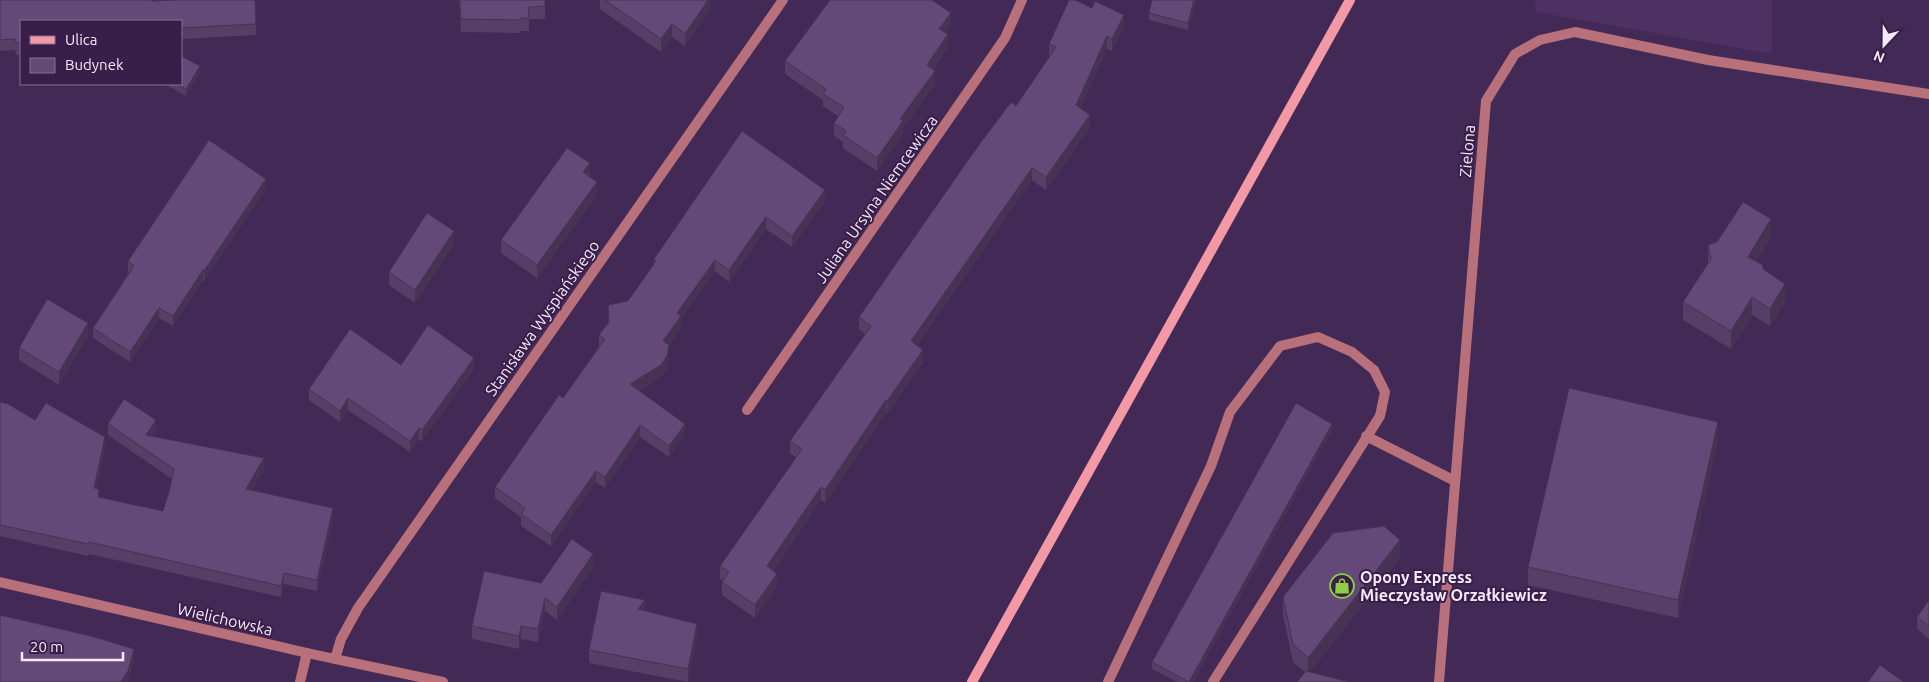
<svg xmlns="http://www.w3.org/2000/svg" width="1929" height="682" viewBox="0 0 1929 682" font-family="Ubuntu,sans-serif">
  <style>
    .built { fill: #4f3063 }
    .lines { fill: none; stroke-linecap: round; stroke-linejoin: round }
    .service { stroke: #b8707b; stroke-width: 10 }
    .minor { stroke: #b8707b; stroke-width: 10 }
    .tertiary { stroke: #b8707b; stroke-width: 10 }
    .secondary { stroke: #f398a5; stroke-width: 10 }
    .wall { fill: #563e66 }
    .shaded-wall { fill: #463253 }
    .building { fill: #644877; stroke: #463253 }
    .labels { text-anchor: middle; dominant-baseline: central; stroke-width: 4; stroke-linejoin: round; paint-order: stroke }
    .street-label { font-size: 16px; fill: #f4eafb; stroke: #391e49 }
    .poi-label { font-size: 16px; font-weight: bold; fill: #f4eafb; stroke: #391e49; text-anchor: start }
  </style>
  <rect width="100%" height="100%" fill="#432955"/>
  <polygon class="built" points="1535,0 1772,0 1772,54 1536,12"/>
  <g class="lines">
    <g class="service">
      <polyline points="1366,436 1455,481"/>
      <polyline points="1108,682 1211,466 1230,412 1280,346 1318,337 1352,352 1374,370 1385,392 1380,416 1213,682"/>
    </g>
    <g class="minor">
      <polyline points="747,410 1005,38 1022,0"/>
      <polyline points="335,659 341,639 358,608 783,0"/>
      <polyline points="300,682 307,653"/>
      <polyline points="1439,682 1486,101 1515,54 1540,40 1575,32 1708,60 1929,94"/>
    </g>
    <polyline class="tertiary" points="0,582 307,653 443,682"/>
    <polyline class="secondary" points="972,682 1350,0"/>
  </g>
  <g class="wall">
    <polygon points="0,0 152,1 256,24 256,35 181,39 181,21 21,21 21,54 16,55 15,50 0,51"/>
    <polygon points="459,0 545,0 545,19 529,19 529,31 520,31 520,33 461,32"/>
    <polygon points="600,0 711,0 711,9 685,46 672,37 661,52 600,9"/>
    <polygon points="1152,0 1196,0 1188,30 1149,20 1149,13"/>
    <polygon points="1092,8 1124,28 1112,51 1107,49 1080,109 1090,128 1046,190 1032,180 917,345 923,363 887,414 886,413 825,503 821,500 773,571 777,587 755,618 722,595 722,582 723,581 720,579 720,566 796,458 790,453 790,441 865,334 859,329 859,317 1016,106 1049,57 1049,44"/>
    <polygon points="951,25 945,33 948,47 933,70 935,84 903,128 903,134 877,171 843,148 843,142 834,136 834,123 838,116 823,106 823,100 785,74 785,61"/>
    <polygon points="200,73 186,96 165,84 181,84"/>
    <polygon points="742,131 825,201 792,247 766,229 729,282 715,271 681,319 681,327 669,345 669,356 667,368 661,376 639,391 685,435 669,457 640,437 605,488 596,482 551,546 521,526 521,517 495,498 495,487 563,398 599,346 599,335 608,324 608,305 628,301 654,265 654,259"/>
    <polygon points="590,176 589,177 597,195 537,278 501,253 501,240"/>
    <polygon points="266,189 204,281 203,280 173,326 159,318 130,362 93,338 93,328 129,272 128,272 128,261"/>
    <polygon points="1771,237 1756,262 1763,269 1785,302 1770,326 1752,315 1731,349 1683,320 1683,302 1708,263 1708,245"/>
    <polygon points="454,244 415,303 389,285 389,272"/>
    <polygon points="88,336 59,385 19,360 19,348"/>
    <polygon points="401,365 474,369 422,441 419,439 410,452 348,410 340,422 309,400 309,389"/>
    <polygon points="0,402 35,420 105,449 96,489 99,497 163,511 170,488 172,479 108,435 108,424 156,432 153,436 264,470 252,490 333,520 317,591 284,584 281,597 89,554 88,556 0,536"/>
    <polygon points="1332,430 1193,682 1177,682 1152,669 1152,662"/>
    <polygon points="1718,440 1678,618 1528,585 1528,567"/>
    <polygon points="1400,558 1310,672 1305,672 1293,662 1283,615 1283,597"/>
    <polygon points="593,567 557,620 545,611 538,642 521,639 519,649 472,639 472,626 541,583"/>
    <polygon points="1929,600 1929,639 1917,629 1917,617"/>
    <polygon points="645,611 697,637 688,682 589,663 589,650"/>
  </g>
  <g class="shaded-wall">
    <polygon points="708,0 711,0 711,9 685,46 685,34"/>
    <polygon points="1194,0 1196,0 1188,30 1188,23"/>
    <polygon points="951,13 951,25 939,42 939,29"/>
    <polygon points="1124,15 1124,28 1112,51 1112,39"/>
    <polygon points="672,24 672,37 661,52 661,39"/>
    <polygon points="948,34 948,47 927,78 927,65"/>
    <polygon points="1107,36 1107,49 1076,118 1076,105"/>
    <polygon points="200,66 200,73 186,96 186,89"/>
    <polygon points="935,71 935,84 903,128 903,134 877,171 877,158 900,119"/>
    <polygon points="1090,115 1090,128 1046,190 1046,177"/>
    <polygon points="590,163 590,176 583,185 583,172"/>
    <polygon points="1032,168 1032,180 911,353 911,341"/>
    <polygon points="266,179 266,189 204,281 204,271"/>
    <polygon points="597,182 597,195 537,278 537,265"/>
    <polygon points="825,190 825,201 792,247 792,236"/>
    <polygon points="766,217 766,229 729,282 729,270"/>
    <polygon points="1771,219 1771,237 1748,275 1748,257"/>
    <polygon points="454,231 454,244 415,303 415,290"/>
    <polygon points="715,260 715,271 681,319 681,327 669,345 669,356 667,368 661,376 630,396 630,384 663,341 677,313"/>
    <polygon points="203,270 203,280 173,326 173,316"/>
    <polygon points="1785,284 1785,302 1770,326 1770,309"/>
    <polygon points="1752,297 1752,315 1731,349 1731,331"/>
    <polygon points="159,308 159,318 130,362 130,352"/>
    <polygon points="88,323 88,336 59,385 59,372"/>
    <polygon points="923,350 923,363 887,414 887,401"/>
    <polygon points="474,358 474,369 422,441 422,430"/>
    <polygon points="348,398 348,410 340,422 340,411"/>
    <polygon points="886,400 886,413 825,503 825,490"/>
    <polygon points="156,420 156,432 146,447 146,435"/>
    <polygon points="1718,422 1718,440 1678,618 1678,600"/>
    <polygon points="685,424 685,435 669,457 669,446"/>
    <polygon points="1332,424 1332,430 1193,682 1189,682"/>
    <polygon points="640,425 640,437 605,488 605,477"/>
    <polygon points="419,428 419,439 410,452 410,441"/>
    <polygon points="105,437 105,449 94,500 94,488"/>
    <polygon points="264,458 264,470 246,501 246,489"/>
    <polygon points="596,471 596,482 551,546 551,535"/>
    <polygon points="821,487 821,500 767,579 767,566"/>
    <polygon points="333,508 333,520 317,591 317,580"/>
    <polygon points="1400,540 1400,558 1308,675 1308,658"/>
    <polygon points="593,554 593,567 557,620 557,607"/>
    <polygon points="284,573 284,584 281,597 281,586"/>
    <polygon points="777,574 777,587 755,618 755,605"/>
    <polygon points="545,598 545,611 538,642 538,629"/>
    <polygon points="645,600 645,613 638,609"/>
    <polygon points="697,624 697,637 688,682 688,669"/>
    <polygon points="521,626 521,639 519,649 519,636"/>
    <polygon points="134,649 134,661 128,682 121,682"/>
  </g>
  <g class="building">
    <polygon points="0,0 152,0 152,1 175,0 255,0 256,24 181,28 181,21 21,21 21,43 16,43 15,39 0,40"/>
    <polygon points="460,0 545,0 545,6 528,7 529,18 520,18 520,20 461,19"/>
    <polygon points="605,0 708,0 685,34 672,24 661,39"/>
    <polygon points="830,0 932,0 951,13 939,29 948,34 927,65 935,71 900,119 903,121 877,158 843,135 846,131 834,123 844,107 823,94 826,89 785,61"/>
    <polygon points="1069,0 1075,0 1092,8 1095,1 1124,15 1112,39 1107,36 1076,105 1090,115 1046,177 1032,168 911,341 923,350 887,401 886,400 825,490 821,487 767,566 777,574 755,605 722,582 729,572 720,566 802,449 790,441 871,326 859,317 973,153 1011,102 1016,106 1056,47 1049,44"/>
    <polygon points="1152,0 1194,0 1188,23 1149,13"/>
    <polygon points="181,56 200,66 186,89 176,84 181,84"/>
    <polygon points="742,131 825,190 792,236 766,217 729,270 715,260 677,313 681,316 663,341 669,345 667,356 661,365 630,384 685,424 669,446 640,425 605,477 596,471 551,535 521,514 525,508 495,487 559,395 563,398 605,339 599,335 609,322 608,305 628,301 656,261 654,259"/>
    <polygon points="209,140 266,179 204,271 203,270 173,316 159,308 130,352 93,328 134,266 128,261"/>
    <polygon points="567,148 590,163 583,172 597,182 537,265 501,240"/>
    <polygon points="1743,202 1771,219 1748,257 1763,265 1763,269 1785,284 1770,309 1752,297 1731,331 1683,302 1711,259 1708,245 1717,242"/>
    <polygon points="427,213 454,231 415,290 389,272"/>
    <polygon points="47,299 88,323 59,372 19,348"/>
    <polygon points="428,325 474,358 422,430 419,428 410,441 348,398 340,411 309,389 350,329 401,365"/>
    <polygon points="1569,388 1718,422 1678,600 1528,567"/>
    <polygon points="124,399 156,420 146,435 264,458 246,489 333,508 317,580 284,573 281,586 89,542 88,544 0,525 0,402 8,404 35,420 46,403 105,437 94,488 99,489 98,497 163,511 170,488 174,469 108,424"/>
    <polygon points="1296,403 1332,424 1189,682 1152,662"/>
    <polygon points="1384,526 1400,540 1308,658 1293,644 1283,597 1333,533"/>
    <polygon points="572,539 593,554 557,607 545,598 538,629 521,626 519,636 472,626 484,571 541,583"/>
    <polygon points="601,591 645,600 638,609 697,624 688,669 589,650"/>
    <polygon points="1929,600 1929,626 1917,617"/>
    <polygon points="0,615 91,636 134,649 128,671 121,682 0,682"/>
    <polygon points="1880,665 1904,682 1868,682"/>
    <polygon points="1306,671 1350,682 1297,682"/>
  </g>
  <defs>
    <g id="shop-ring" transform="scale(1.25)"><circle r="9.5" fill="#391e49" stroke="#8fcd42" stroke-width="1.5"/><path d="M-5-2.5h2.3a2.7 3.5 0 0 1 5.4 0H5L5.5 6h-11ZM-1.5-2.5h3a1.5 2.3 0 0 0-3 0Z" fill="#8fcd42"/></g>
  </defs>
  <g fill-rule="evenodd">
    <use href="#shop-ring" x="1342" y="586"/>
  </g>
  <g class="labels">
    <g class="street-label">
      <text transform="translate(1467 151) rotate(-85)">Zielona</text>
      <text transform="translate(876 199) rotate(-55)">Juliana Ursyna Niemcewicza</text>
      <text transform="translate(542 318) rotate(-55)">Stanisława Wyspiańskiego</text>
      <text transform="translate(225 619) rotate(13)">Wielichowska</text>
    </g>
    <g class="poi-label">
      <text x="1360" y="577">Opony Express<tspan x="1360" dy="18">Mieczysław Orzałkiewicz</tspan></text>
    </g>
  </g>
  <rect x="20" y="20" width="162" height="65" fill="#391e49" stroke="#847090"/>
  <rect x="30" y="36" width="25" height="8" fill="#f398a5" stroke="#847090"/>
  <text x="65" y="45" font-size="15" fill="#f4eafb">Ulica</text>
  <rect x="30" y="58" width="25" height="15" fill="#644877" stroke="#847090"/>
  <text x="65" y="70" font-size="15" fill="#f4eafb">Budynek</text>
  <g transform="translate(1884 45) rotate(202)" stroke="#391e49" stroke-width="4" paint-order="stroke">
  <path d="M0-4L9 19L0 12L-9 19Z" fill="#f4eafb"/>
  <text y="-8" font-size="14" font-weight="bold" text-anchor="middle" fill="#f4eafb">N</text>
  </g>
  <path d="M22 652v8h101v-8" fill="none" stroke="#f4eafb" stroke-width="2.5"/>
  <text x="30" y="652" font-size="15" fill="#f4eafb" stroke="#391e49" stroke-width="4" paint-order="stroke">20 m</text>
</svg>
